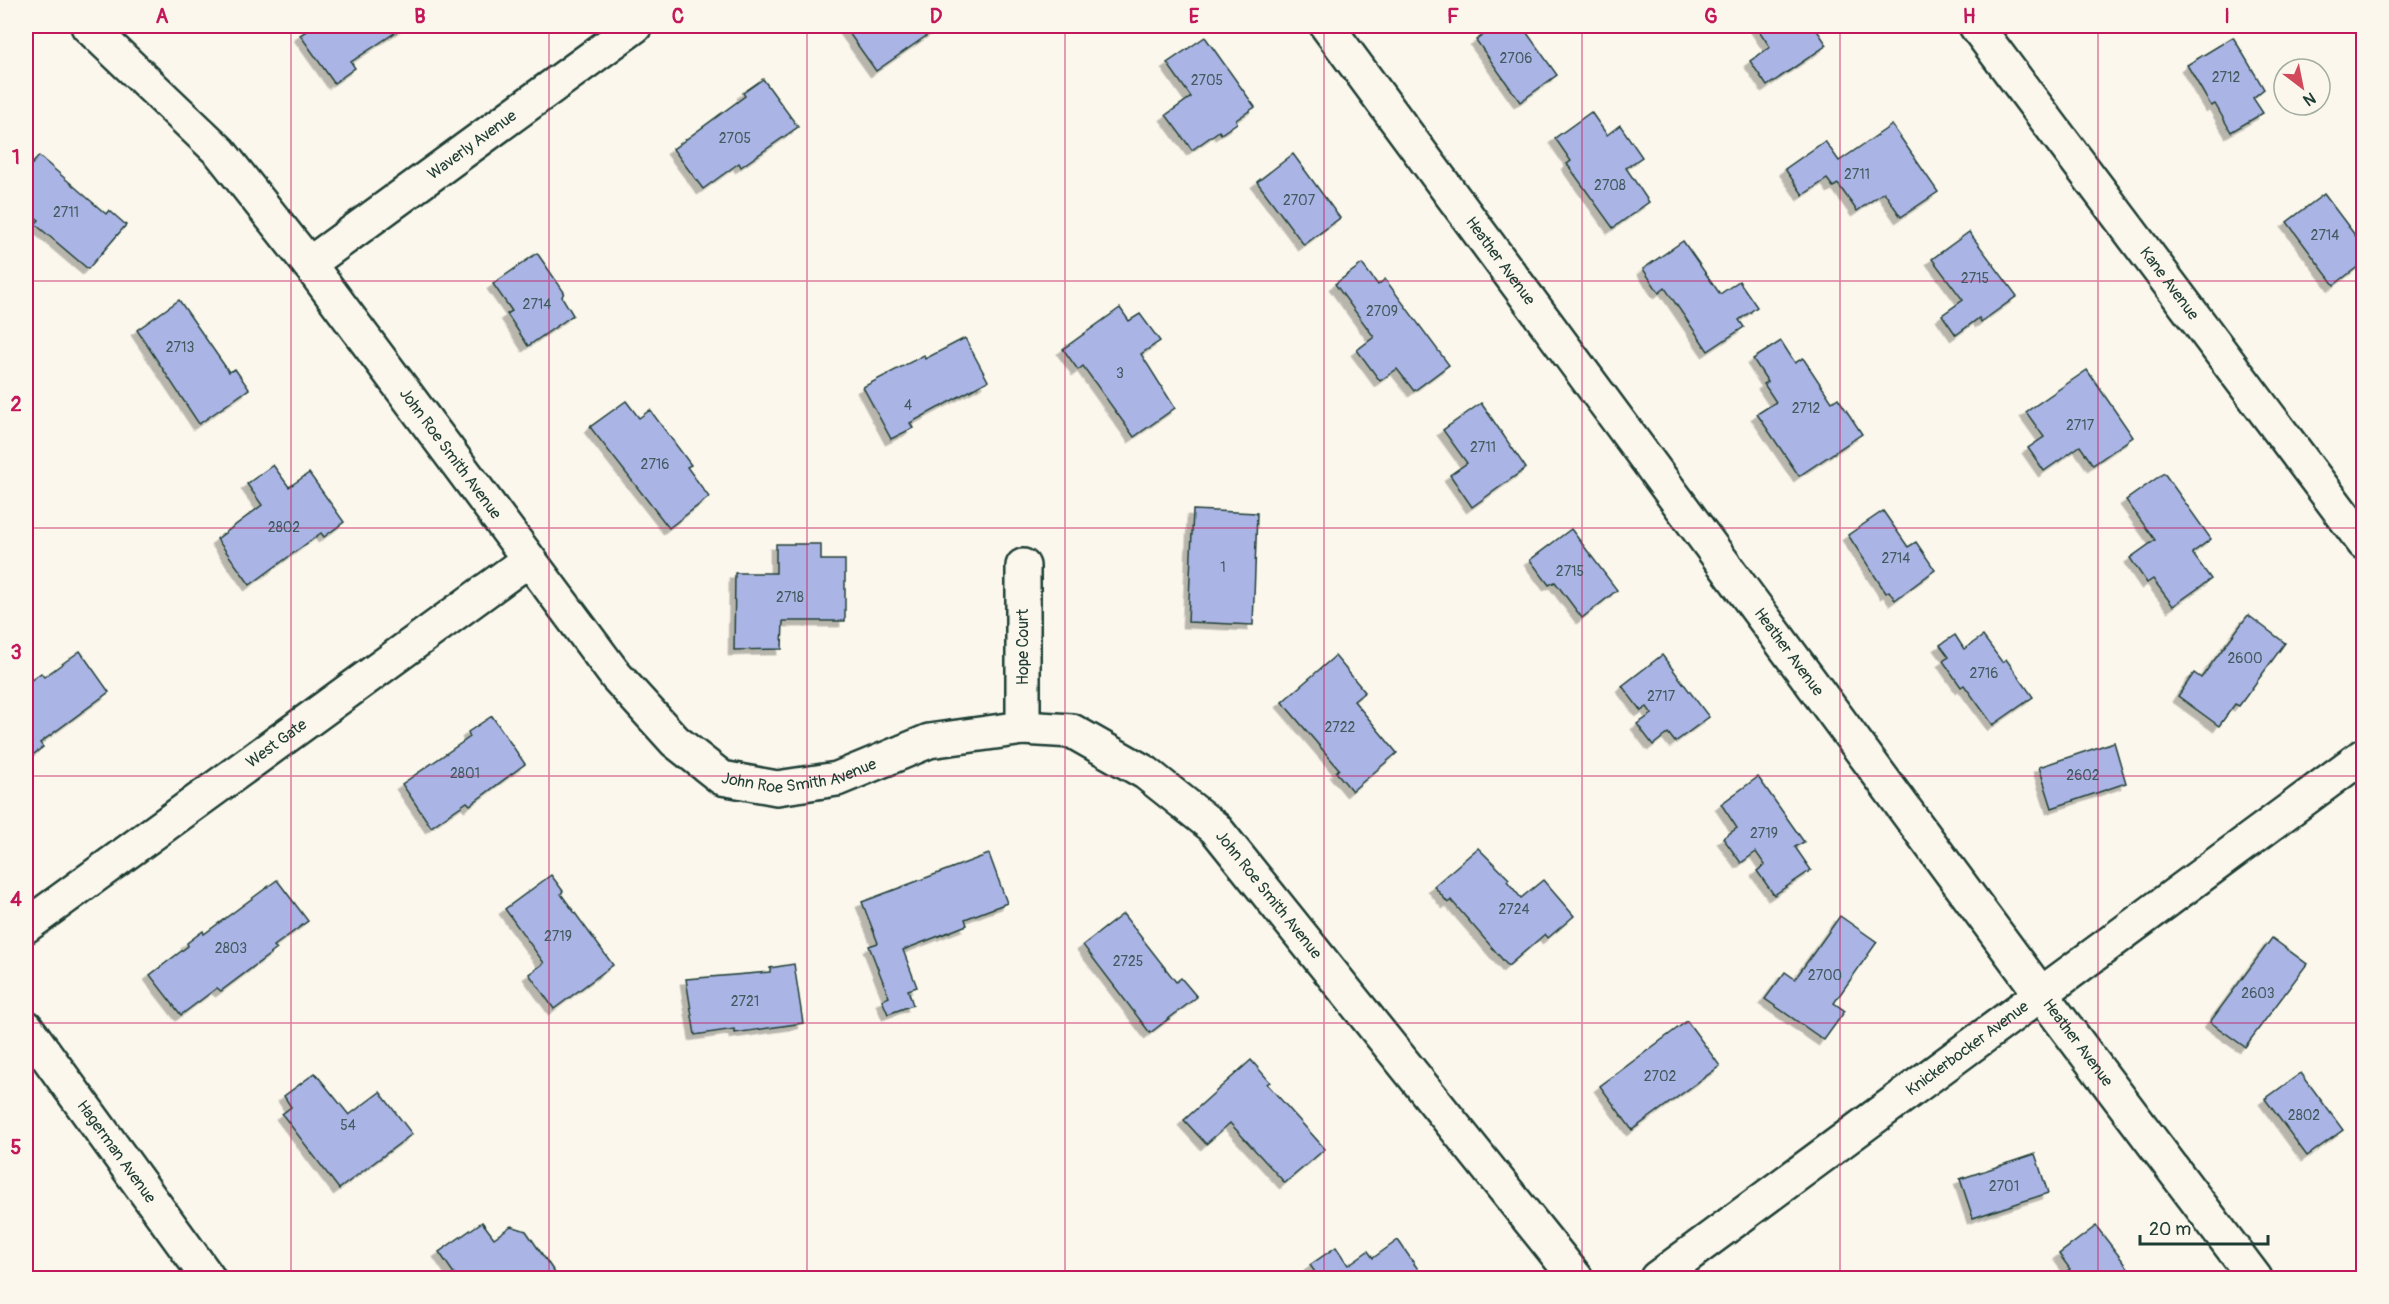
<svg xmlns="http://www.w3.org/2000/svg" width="2389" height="1304" viewBox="0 0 2389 1304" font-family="Pangolin,sans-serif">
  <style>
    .building { fill: #abb5e5; stroke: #1f3d34; stroke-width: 1.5; filter: url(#shadow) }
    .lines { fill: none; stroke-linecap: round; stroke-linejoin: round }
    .minor-casing { stroke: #1f3d34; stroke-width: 38 }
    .minor { stroke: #fbf7ec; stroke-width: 33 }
    .grid { fill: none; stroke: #c2185b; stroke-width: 1.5; stroke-opacity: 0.55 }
    .labels { text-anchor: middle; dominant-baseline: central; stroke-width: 5; stroke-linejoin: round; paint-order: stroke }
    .number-label { font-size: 14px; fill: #425b60 }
    .street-label { font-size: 16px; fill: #1f3d34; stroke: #fbf7ec }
    .neatline { fill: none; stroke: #c2185b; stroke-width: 2 }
    .grid-label { font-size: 20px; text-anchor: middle; font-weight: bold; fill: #c2185b }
  </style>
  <defs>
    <filter id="shadow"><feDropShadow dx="-5.5" dy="5.5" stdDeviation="0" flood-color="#0004"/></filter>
  </defs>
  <rect width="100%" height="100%" fill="#fbf7ec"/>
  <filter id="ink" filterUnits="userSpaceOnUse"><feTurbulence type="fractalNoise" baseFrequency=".0167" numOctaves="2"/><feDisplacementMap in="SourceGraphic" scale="12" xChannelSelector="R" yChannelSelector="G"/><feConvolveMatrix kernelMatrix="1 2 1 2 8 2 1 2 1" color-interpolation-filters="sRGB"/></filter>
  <g filter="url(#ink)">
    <g class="building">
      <polygon points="314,26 405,26 351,62 355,68 334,83 300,35"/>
      <polygon points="844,26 938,26 939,27 876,71"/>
      <polygon points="1497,26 1522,26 1557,75 1520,102 1476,40"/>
      <polygon points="1756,26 1814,26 1827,45 1767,86 1750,61 1770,47"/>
      <polygon points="1205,37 1255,107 1236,120 1237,123 1221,134 1219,131 1192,150 1166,115 1191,97 1167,63"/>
      <polygon points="2233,37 2264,89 2253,98 2263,113 2231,132 2215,104 2211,106 2187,65"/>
      <polygon points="763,79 798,127 741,167 739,163 703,189 673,149 745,96 743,93"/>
      <polygon points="1591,112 1607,135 1620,125 1642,157 1626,168 1649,202 1613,228 1567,164 1571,161 1555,138"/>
      <polygon points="1892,125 1938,192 1901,217 1884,192 1857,211 1838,184 1833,187 1827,179 1803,195 1785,169 1825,141 1839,161"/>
      <polygon points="1293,154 1340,218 1304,245 1257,182"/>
      <polygon points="39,156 106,214 109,210 126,225 88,269 35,224 39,220 26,210 26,171"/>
      <polygon points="2324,194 2364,247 2364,262 2334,285 2287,222"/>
      <polygon points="1969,232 2017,296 1981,322 1979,318 1956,335 1942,315 1963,300 1932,259"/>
      <polygon points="1683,241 1720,294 1739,281 1757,307 1739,320 1744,327 1708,351 1665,288 1659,293 1643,269"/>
      <polygon points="537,253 564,292 562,297 573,315 528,346 507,314 512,311 493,284"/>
      <polygon points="1362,264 1378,285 1385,279 1449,365 1414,391 1397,369 1380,381 1357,350 1374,337 1335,284"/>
      <polygon points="179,300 229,372 235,369 249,389 199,424 137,330"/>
      <polygon points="1120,308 1129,321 1140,314 1160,341 1141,354 1175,408 1134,437 1083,366 1078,370 1063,349"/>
      <polygon points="965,338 988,381 910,423 913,428 891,439 863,387 924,355 925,359"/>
      <polygon points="1781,341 1795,363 1803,358 1832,402 1838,398 1862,434 1799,476 1757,414 1776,402 1764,384 1768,382 1753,359"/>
      <polygon points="2087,370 2133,437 2093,465 2080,446 2044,471 2028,448 2044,437 2026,412"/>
      <polygon points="626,401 639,418 650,410 691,465 687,467 709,497 669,528 590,427"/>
      <polygon points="1481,403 1526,468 1472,507 1450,475 1467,463 1443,430"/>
      <polygon points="273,465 289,487 309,473 344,522 324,537 321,533 250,585 217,539 262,505 247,484"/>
      <polygon points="2164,473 2211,539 2192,553 2211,579 2173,606 2153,579 2147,583 2130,558 2155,540 2126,500"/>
      <polygon points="1193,510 1257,513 1253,625 1188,622"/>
      <polygon points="1883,511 1908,547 1916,542 1935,570 1895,600 1889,591 1886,593 1848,535"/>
      <polygon points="1571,529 1617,590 1582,618 1555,582 1549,585 1530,560"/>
      <polygon points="776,544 821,544 821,560 845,560 845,621 783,621 782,649 734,650 735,573 776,573"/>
      <polygon points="2248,615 2285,643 2239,706 2235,704 2219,726 2178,696 2194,673 2201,678"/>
      <polygon points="1955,635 1964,649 1983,636 2002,662 2006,659 2033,697 1993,725 1964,685 1961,687 1943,661 1949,657 1940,645"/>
      <polygon points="80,651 109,692 40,743 43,747 26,760 26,684 41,673 44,677"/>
      <polygon points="1662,655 1709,717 1675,742 1668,733 1653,745 1637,724 1652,714 1647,707 1641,711 1622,686"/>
      <polygon points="1335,656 1365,692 1354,701 1397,753 1352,791 1336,772 1339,769 1282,702"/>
      <polygon points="492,716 525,764 470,805 467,802 431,827 402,784 470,737 468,732"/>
      <polygon points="2114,742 2126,783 2052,808 2039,767"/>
      <polygon points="1758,777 1804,842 1795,847 1811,870 1774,895 1757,871 1765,865 1756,852 1741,863 1723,838 1737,828 1721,804"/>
      <polygon points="1478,848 1509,879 1507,881 1521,898 1543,880 1574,916 1548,938 1545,934 1508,966 1451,900 1448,903 1434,886"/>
      <polygon points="989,854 1007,903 965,919 967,925 903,950 917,987 908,990 913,1005 888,1014 882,1000 889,997 869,946 878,943 862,902"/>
      <polygon points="551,875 563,891 561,894 613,965 554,1009 529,974 544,963 505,909"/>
      <polygon points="277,880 308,921 274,946 277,949 221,991 217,988 181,1015 150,975 188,946 187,943 203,931 204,934"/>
      <polygon points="1123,914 1176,982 1181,978 1197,997 1150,1033 1083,945"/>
      <polygon points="1840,916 1877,942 1834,1003 1845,1011 1824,1040 1765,999 1785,972 1795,979"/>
      <polygon points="2272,938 2307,964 2245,1047 2210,1022"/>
      <polygon points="794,964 803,1023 735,1033 734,1029 695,1035 686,979 770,972 770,968"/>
      <polygon points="1687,1021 1720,1066 1632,1130 1600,1086"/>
      <polygon points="1251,1060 1270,1082 1267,1084 1325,1149 1285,1183 1230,1123 1206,1144 1184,1120"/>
      <polygon points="315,1073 349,1115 380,1092 412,1134 339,1189 282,1114 291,1107 284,1096"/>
      <polygon points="2301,1073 2343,1130 2307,1156 2265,1099"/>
      <polygon points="2035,1154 2048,1193 1973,1218 1960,1179"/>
      <polygon points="482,1222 494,1238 511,1226 526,1231 555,1273 554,1278 457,1278 439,1252"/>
      <polygon points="2096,1226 2136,1278 2057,1278 2070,1269 2059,1254"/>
      <polygon points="1398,1240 1424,1278 1319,1278 1310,1265 1336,1247 1348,1265 1368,1251 1373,1258"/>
    </g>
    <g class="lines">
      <g class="minor-casing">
        <g id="minor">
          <path id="s1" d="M88,26L220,152L309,264L616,676L675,741L722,778L777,788L837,779L929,741L1023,728L1072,731L1146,773L1215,828L1576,1278"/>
          <path id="s2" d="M1327,26L2041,994L2255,1278"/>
          <path id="s3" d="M1976,26L2364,543"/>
          <path id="s4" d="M309,264L635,26"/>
          <polyline points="1023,566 1023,728"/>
          <path id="s5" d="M26,926L528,560"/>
          <path id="s6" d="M26,1027L208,1278"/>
          <path id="s7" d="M1657,1278L2364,755"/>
        </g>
      </g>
      <use href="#minor" class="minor"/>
    </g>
  </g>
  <path class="grid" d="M291,26V1278M549,26V1278M807,26V1278M1065,26V1278M1324,26V1278M1582,26V1278M1840,26V1278M2098,26V1278M26,281H2364M26,528H2364M26,776H2364M26,1023H2364"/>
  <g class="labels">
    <g class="number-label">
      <text x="1516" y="58">2706</text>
      <text x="2226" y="77">2712</text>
      <text x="1207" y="80">2705</text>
      <text x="735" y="138">2705</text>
      <text x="1857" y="174">2711</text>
      <text x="1610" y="185">2708</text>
      <text x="1299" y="200">2707</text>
      <text x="66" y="212">2711</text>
      <text x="2325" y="235">2714</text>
      <text x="1975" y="278">2715</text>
      <text x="537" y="304">2714</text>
      <text x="1382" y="311">2709</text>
      <text x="180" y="347">2713</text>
      <text x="1120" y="373">3</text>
      <text x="908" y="405">4</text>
      <text x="1806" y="408">2712</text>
      <text x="2080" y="425">2717</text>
      <text x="1483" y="447">2711</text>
      <text x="655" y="464">2716</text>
      <text x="284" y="527">2802</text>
      <text x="1896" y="558">2714</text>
      <text x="1223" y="567">1</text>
      <text x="1570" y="571">2715</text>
      <text x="790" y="597">2718</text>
      <text x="2245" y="658">2600</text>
      <text x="1984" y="673">2716</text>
      <text x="1661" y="696">2717</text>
      <text x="1340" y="727">2722</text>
      <text x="465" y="773">2801</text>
      <text x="2083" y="775">2602</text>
      <text x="1764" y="833">2719</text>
      <text x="1514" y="909">2724</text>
      <text x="558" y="936">2719</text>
      <text x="231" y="948">2803</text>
      <text x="1128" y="961">2725</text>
      <text x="1825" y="975">2700</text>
      <text x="2258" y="993">2603</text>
      <text x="745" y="1001">2721</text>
      <text x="1660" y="1076">2702</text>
      <text x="2304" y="1115">2802</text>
      <text x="348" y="1125">54</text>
      <text x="2004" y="1186">2701</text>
    </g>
    <g class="street-label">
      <text stroke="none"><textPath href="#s4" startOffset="202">Waverly Avenue</textPath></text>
      <text stroke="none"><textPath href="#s2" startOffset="292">Heather Avenue</textPath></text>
      <text stroke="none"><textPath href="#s3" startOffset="322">Kane Avenue</textPath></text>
      <text stroke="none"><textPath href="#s1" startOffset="562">John Roe Smith Avenue</textPath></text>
      <text transform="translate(1023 647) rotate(-90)">Hope Court</text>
      <text stroke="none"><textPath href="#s2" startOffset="778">Heather Avenue</textPath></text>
      <text stroke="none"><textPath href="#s5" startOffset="310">West Gate</textPath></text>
      <text stroke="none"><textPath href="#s1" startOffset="1066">John Roe Smith Avenue</textPath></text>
      <text stroke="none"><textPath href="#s1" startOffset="1606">John Roe Smith Avenue</textPath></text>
      <text stroke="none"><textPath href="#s2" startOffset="1264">Heather Avenue</textPath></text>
      <text stroke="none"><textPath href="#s7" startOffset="386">Knickerbocker Avenue</textPath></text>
      <text stroke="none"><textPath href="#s6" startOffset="154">Hagerman Avenue</textPath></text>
    </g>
  </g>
  <rect width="2389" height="1304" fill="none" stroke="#fbf7ec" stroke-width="66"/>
  <g transform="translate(2302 87) rotate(148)"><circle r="28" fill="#fbf7ec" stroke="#a3ada2" stroke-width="1.5"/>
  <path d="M0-4.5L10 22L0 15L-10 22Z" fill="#d1495b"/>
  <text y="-9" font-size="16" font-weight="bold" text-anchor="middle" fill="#1f3d34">N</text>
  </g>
  <path d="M2140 1235v9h128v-9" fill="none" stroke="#1f3d34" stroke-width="3"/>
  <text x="2149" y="1235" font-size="18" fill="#1f3d34" stroke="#fbf7ec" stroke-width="4.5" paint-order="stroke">20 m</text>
  <rect x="33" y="33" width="2323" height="1238" class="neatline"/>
  <g class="grid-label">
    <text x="162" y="23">A</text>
    <text x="420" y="23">B</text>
    <text x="678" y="23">C</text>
    <text x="936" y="23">D</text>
    <text x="1194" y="23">E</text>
    <text x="1453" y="23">F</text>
    <text x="1711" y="23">G</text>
    <text x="1969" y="23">H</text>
    <text x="2227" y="23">I</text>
    <text x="16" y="164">1</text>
    <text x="16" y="411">2</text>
    <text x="16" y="659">3</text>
    <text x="16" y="906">4</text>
    <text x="16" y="1154">5</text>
  </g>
</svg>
